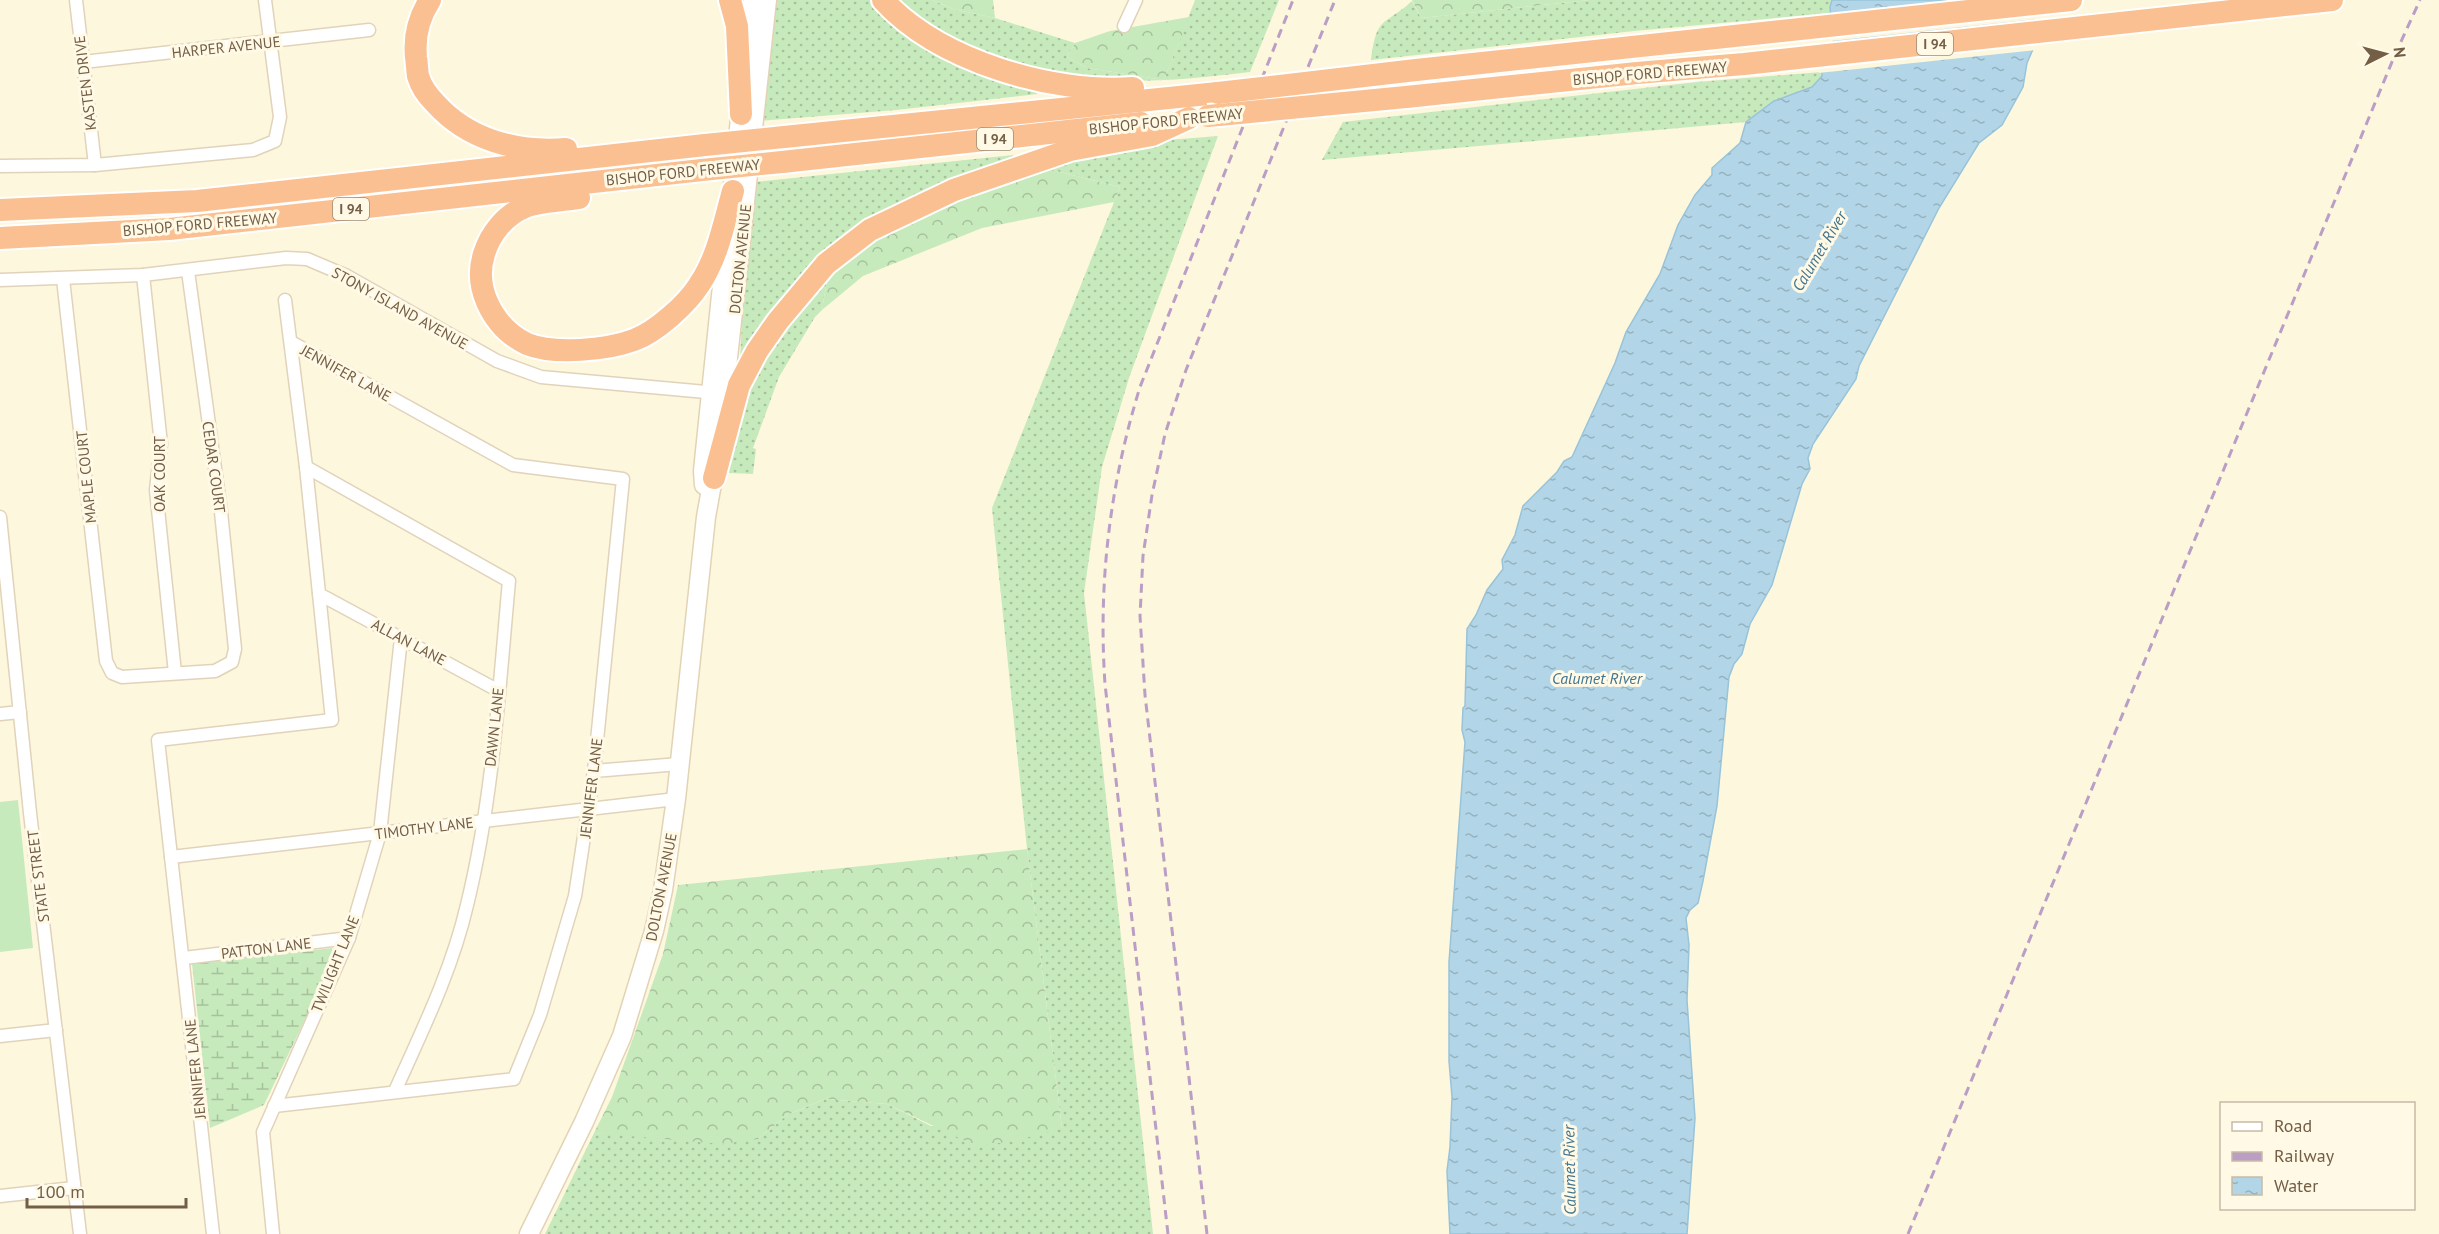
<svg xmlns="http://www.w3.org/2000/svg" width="2439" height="1234" viewBox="0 0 2439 1234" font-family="'PT Sans',sans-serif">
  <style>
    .grass { fill: url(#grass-dots) }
    .forest { fill: url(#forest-crowns) }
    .wetland { fill: url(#wetland-marsh) }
    .park { fill: #c7eabd }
    .water { fill: url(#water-ripples); stroke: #98c3d9; stroke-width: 1.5 }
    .pier { fill: #fdf7de }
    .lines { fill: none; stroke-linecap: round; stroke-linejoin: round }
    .street-casing { stroke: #e1d3ba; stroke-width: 15 }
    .secondary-casing { stroke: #e3d3b5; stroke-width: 21 }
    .highway-casing { stroke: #fff; stroke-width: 26 }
    .street { stroke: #fff; stroke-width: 12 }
    .secondary { stroke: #fff; stroke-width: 18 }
    .highway { stroke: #fbc092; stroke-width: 22 }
    .rail { stroke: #ba9ec5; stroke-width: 3; stroke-dasharray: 9 6; stroke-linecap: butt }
    .highway-bridge-casing { stroke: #fff; stroke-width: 26; stroke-linecap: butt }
    .highway-bridge { stroke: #fbc092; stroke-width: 22 }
    .labels { text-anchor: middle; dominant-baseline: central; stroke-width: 6; stroke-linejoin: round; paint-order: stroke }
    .shield { fill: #fff9e5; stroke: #9d8c76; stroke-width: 1.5 }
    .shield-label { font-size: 14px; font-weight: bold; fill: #735e46 }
    .street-label { font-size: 15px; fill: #735e46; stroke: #fff9e5 }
    .water-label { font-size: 16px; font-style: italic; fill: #42758f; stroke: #fff9e5 }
  </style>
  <defs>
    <pattern id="grass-dots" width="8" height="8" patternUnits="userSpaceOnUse" patternTransform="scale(1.5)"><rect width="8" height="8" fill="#c7eabd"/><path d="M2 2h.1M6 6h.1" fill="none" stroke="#a6c19b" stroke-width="1.8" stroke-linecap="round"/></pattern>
    <pattern id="forest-crowns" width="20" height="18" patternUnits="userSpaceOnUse" patternTransform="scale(1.5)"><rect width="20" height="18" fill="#c7eabd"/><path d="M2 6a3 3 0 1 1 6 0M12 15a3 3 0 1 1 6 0" fill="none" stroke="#a6c19b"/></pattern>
    <pattern id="wetland-marsh" width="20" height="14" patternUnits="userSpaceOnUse" patternTransform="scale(1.5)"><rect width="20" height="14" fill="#c7eabd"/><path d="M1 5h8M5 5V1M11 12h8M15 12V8" fill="none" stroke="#a6c19b"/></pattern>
    <pattern id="water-ripples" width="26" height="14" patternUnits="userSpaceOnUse" patternTransform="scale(1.5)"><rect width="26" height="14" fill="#b2d6e7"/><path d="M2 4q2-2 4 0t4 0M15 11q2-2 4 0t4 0" fill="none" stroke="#95b1bd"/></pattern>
  </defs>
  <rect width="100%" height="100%" fill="#fdf7de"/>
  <g class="grass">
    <polygon points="773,0 874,0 1039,87 1037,94 896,110 760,121"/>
    <path d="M890,0H932L953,9L995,18L1075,43L1067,57L1087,68L1164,80L1195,0H1279L1250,72C1222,75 1193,79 1164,80C1090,84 994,70 931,30C916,21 903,10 890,0Z"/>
    <path d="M1590,0H1832L1831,13L1634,31L1371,60C1377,15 1383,27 1412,1L1421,18Z"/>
    <polygon points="1822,72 1822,76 1812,87 1774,101 1746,122 1322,160 1343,122 1697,82"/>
    <polygon points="1218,136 1129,378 1102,467 1084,593 1153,1234 545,1234 594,1133 758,1139 787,1115 825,1099 887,1104 931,1126 1062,1128 1027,849 992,508 1120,187 1040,167 1155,141"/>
    <polygon points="1013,155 1013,159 892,210 740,362 744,271 754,182"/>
    <polygon points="828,274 822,310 815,317 779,377 753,448 756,449 753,474 729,473 724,469 745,394 776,335"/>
  </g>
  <g class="forest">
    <polygon points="932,0 993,0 995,18 953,9"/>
    <polygon points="1412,0 1590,0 1421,18"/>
    <polygon points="1189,17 1164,80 1087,68 1067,57 1075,43 1110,31"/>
    <polygon points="1040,167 1120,187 1114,202 982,228 863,276 822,310 828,274 881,233 914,216"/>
    <polygon points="1027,849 1062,1128 1014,1141 976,1146 887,1104 825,1099 787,1115 758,1139 722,1144 594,1133 612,1097 663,954 678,885"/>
  </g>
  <polygon class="wetland" points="332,948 335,951 335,957 264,1105 210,1128 192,964"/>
  <polygon class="park" points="18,800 33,948 0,952 0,802"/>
  <polygon class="water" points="1832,0 2031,0 2038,33 2037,40 2027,63 2023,87 2002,125 1979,143 1939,208 1859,366 1856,379 1813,444 1808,458 1810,469 1802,484 1772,585 1750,624 1742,654 1734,664 1729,677 1717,806 1703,881 1698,903 1690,910 1686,918 1689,945 1687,1000 1695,1118 1687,1234 1450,1234 1447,1171 1450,1147 1452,1097 1449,1061 1449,962 1465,742 1462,730 1463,708 1465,706 1467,629 1476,615 1487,590 1503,569 1502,560 1515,535 1523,506 1557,472 1564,461 1572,457 1615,363 1626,332 1660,274 1678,225 1695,195 1712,175 1712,168 1740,143 1746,122 1774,101 1812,87 1822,76 1822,72 1830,71 1834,47 1830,7"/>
  <g class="pier">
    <polygon points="1954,0 2034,0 2037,19 1831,41 1828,14"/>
    <polygon points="2040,41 2036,50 1819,73 1821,70 1828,69 1829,65"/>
  </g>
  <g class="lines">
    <g class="street-casing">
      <g id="street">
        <polyline points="76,0 95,165"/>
        <polyline points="1124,26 1136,0"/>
        <polyline points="83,62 369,30"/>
        <polyline points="0,166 95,165 253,150 275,141 280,117 265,0"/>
        <polyline points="143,275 161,444 156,490 175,673"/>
        <polyline points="63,279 106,661 112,673 122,677 215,671 232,662 235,649 221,512 188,271"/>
        <polyline points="0,280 143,275 286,258 307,259 347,276 497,361 541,377 717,393"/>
        <path d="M306,467L509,581C499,689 493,799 467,905C452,970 422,1031 395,1091"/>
        <polyline points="0,517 30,813 80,1234"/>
        <polyline points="319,594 499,691"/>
        <polyline points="0,714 20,712"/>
        <polyline points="594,771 679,764"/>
        <polyline points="171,857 676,799"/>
        <polyline points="184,958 349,938"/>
        <polyline points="0,1036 56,1030"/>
        <polyline points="274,1106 514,1079 540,1015 575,896 594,771 623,479 513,465 291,342"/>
        <polyline points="0,1196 74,1188"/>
        <polyline points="213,1234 158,740 332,720 306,467 285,300"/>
        <polyline points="273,1234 263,1132 349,938 380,833 401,638"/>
      </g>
    </g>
    <g class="secondary-casing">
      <g id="secondary">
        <polyline points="746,64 753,0"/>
        <polyline points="731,204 742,100"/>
        <polyline points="721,422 767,0"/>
        <polyline points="704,485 703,471 727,237"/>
        <polyline points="529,1234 584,1122 622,1036 654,931 663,890 676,799 706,517 715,467"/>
      </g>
    </g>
    <g class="highway-casing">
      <g id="highway">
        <path d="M430,0C419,17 414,37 416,57C417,63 417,70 418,76C421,86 428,96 435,103C468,140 517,153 566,149"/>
        <polyline points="730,0 737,26 741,114"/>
        <path d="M883,0C939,61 1052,94 1133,88"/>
        <polyline points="1416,70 2071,0"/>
        <polyline points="1406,97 1637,73 1744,64 2332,0"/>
        <polyline points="784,137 1218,93"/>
        <polyline points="782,162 1141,123"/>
        <path d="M579,198C562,201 540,201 525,207C505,215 490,234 484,254C479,270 480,286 487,302C495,320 508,335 527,344C554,355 607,350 634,340C656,332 687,304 699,285C718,257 724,223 733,191"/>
        <polyline points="0,210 197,201 705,145"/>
        <polyline points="0,238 169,229 702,170"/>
        <polyline points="714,478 739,385 757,351 778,321 826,264 870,230 954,190 1070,150 1152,135 1189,118"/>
      </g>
    </g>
    <use href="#street" class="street"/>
    <use href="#secondary" class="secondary"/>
    <use href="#highway" class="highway"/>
    <g class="rail">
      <path d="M1168,1234L1105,684C1098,582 1110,484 1140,387L1293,0"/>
      <polyline points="1207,1234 1145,695 1140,616 1143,556 1152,495 1165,434 1186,370 1335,0"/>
      <polyline points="1908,1234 2394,57 2420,0"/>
    </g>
    <g class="highway-bridge-casing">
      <g id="highway-bridge">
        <polyline points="1218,93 1416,70"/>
        <polyline points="1208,116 1406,97"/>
        <polyline points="705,145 784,137"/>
        <polyline points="702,170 782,162"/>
      </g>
    </g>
    <use href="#highway-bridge" class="highway-bridge"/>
  </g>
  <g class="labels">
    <g class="shield">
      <rect x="1917" y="33" width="36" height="22" rx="4.5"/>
      <rect x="977" y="128" width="36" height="22" rx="4.5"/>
      <rect x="333" y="198" width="36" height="22" rx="4.5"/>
    </g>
    <g class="shield-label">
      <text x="1935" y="44">I 94</text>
      <text x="995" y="139">I 94</text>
      <text x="351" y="209">I 94</text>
    </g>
    <g class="street-label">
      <text transform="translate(226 47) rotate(-6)">HARPER AVENUE</text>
      <text transform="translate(1650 73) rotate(-5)">BISHOP FORD FREEWAY</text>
      <text transform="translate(85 83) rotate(-97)">KASTEN DRIVE</text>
      <text transform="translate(1166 121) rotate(-6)">BISHOP FORD FREEWAY</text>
      <text transform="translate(683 172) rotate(-6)">BISHOP FORD FREEWAY</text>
      <text transform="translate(200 224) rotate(-5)">BISHOP FORD FREEWAY</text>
      <text transform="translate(740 259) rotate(-84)">DOLTON AVENUE</text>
      <text transform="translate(400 308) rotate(29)">STONY ISLAND AVENUE</text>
      <text transform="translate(346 373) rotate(29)">JENNIFER LANE</text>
      <text transform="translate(214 467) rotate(82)">CEDAR COURT</text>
      <text transform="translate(159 474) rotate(-90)">OAK COURT</text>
      <text transform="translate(86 477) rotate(-96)">MAPLE COURT</text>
      <text transform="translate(409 642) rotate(28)">ALLAN LANE</text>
      <text transform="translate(494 727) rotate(-84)">DAWN LANE</text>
      <text transform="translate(591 788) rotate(-83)">JENNIFER LANE</text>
      <text transform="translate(424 828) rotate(-7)">TIMOTHY LANE</text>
      <text transform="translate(38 876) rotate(-97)">STATE STREET</text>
      <text transform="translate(661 887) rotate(-79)">DOLTON AVENUE</text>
      <text transform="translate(266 948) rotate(-7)">PATTON LANE</text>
      <text transform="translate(335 964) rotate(-68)">TWILIGHT LANE</text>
      <text transform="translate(195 1069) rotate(-96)">JENNIFER LANE</text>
    </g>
    <g class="water-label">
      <text transform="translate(1819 251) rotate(-59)">Calumet River</text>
      <text x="1597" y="678">Calumet River</text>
      <text transform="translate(1569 1170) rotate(-91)">Calumet River</text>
    </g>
  </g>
  <rect x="2220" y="1102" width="195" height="108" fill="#fff9e5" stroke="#c7bba5" stroke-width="1.5"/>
  <rect x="2232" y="1122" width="30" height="9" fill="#ffffff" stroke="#c7bba5" stroke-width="1.5"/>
  <text x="2274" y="1132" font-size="18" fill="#735e46">Road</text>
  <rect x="2232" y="1152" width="30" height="9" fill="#ba9ec5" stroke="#c7bba5" stroke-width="1.5"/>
  <text x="2274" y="1162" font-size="18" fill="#735e46">Railway</text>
  <rect x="2232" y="1177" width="30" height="18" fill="url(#water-ripples)" stroke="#c7bba5" stroke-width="1.5"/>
  <text x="2274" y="1192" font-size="18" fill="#735e46">Water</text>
  <g transform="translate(2385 54) rotate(84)" stroke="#fff9e5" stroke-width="4.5" paint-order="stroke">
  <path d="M0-4.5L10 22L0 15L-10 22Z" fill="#735e46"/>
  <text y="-9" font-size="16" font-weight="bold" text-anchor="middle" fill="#735e46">N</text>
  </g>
  <path d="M27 1198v9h159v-9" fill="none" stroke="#735e46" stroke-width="3"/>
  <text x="36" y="1198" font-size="18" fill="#735e46" stroke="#fff9e5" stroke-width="4.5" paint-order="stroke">100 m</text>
</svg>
